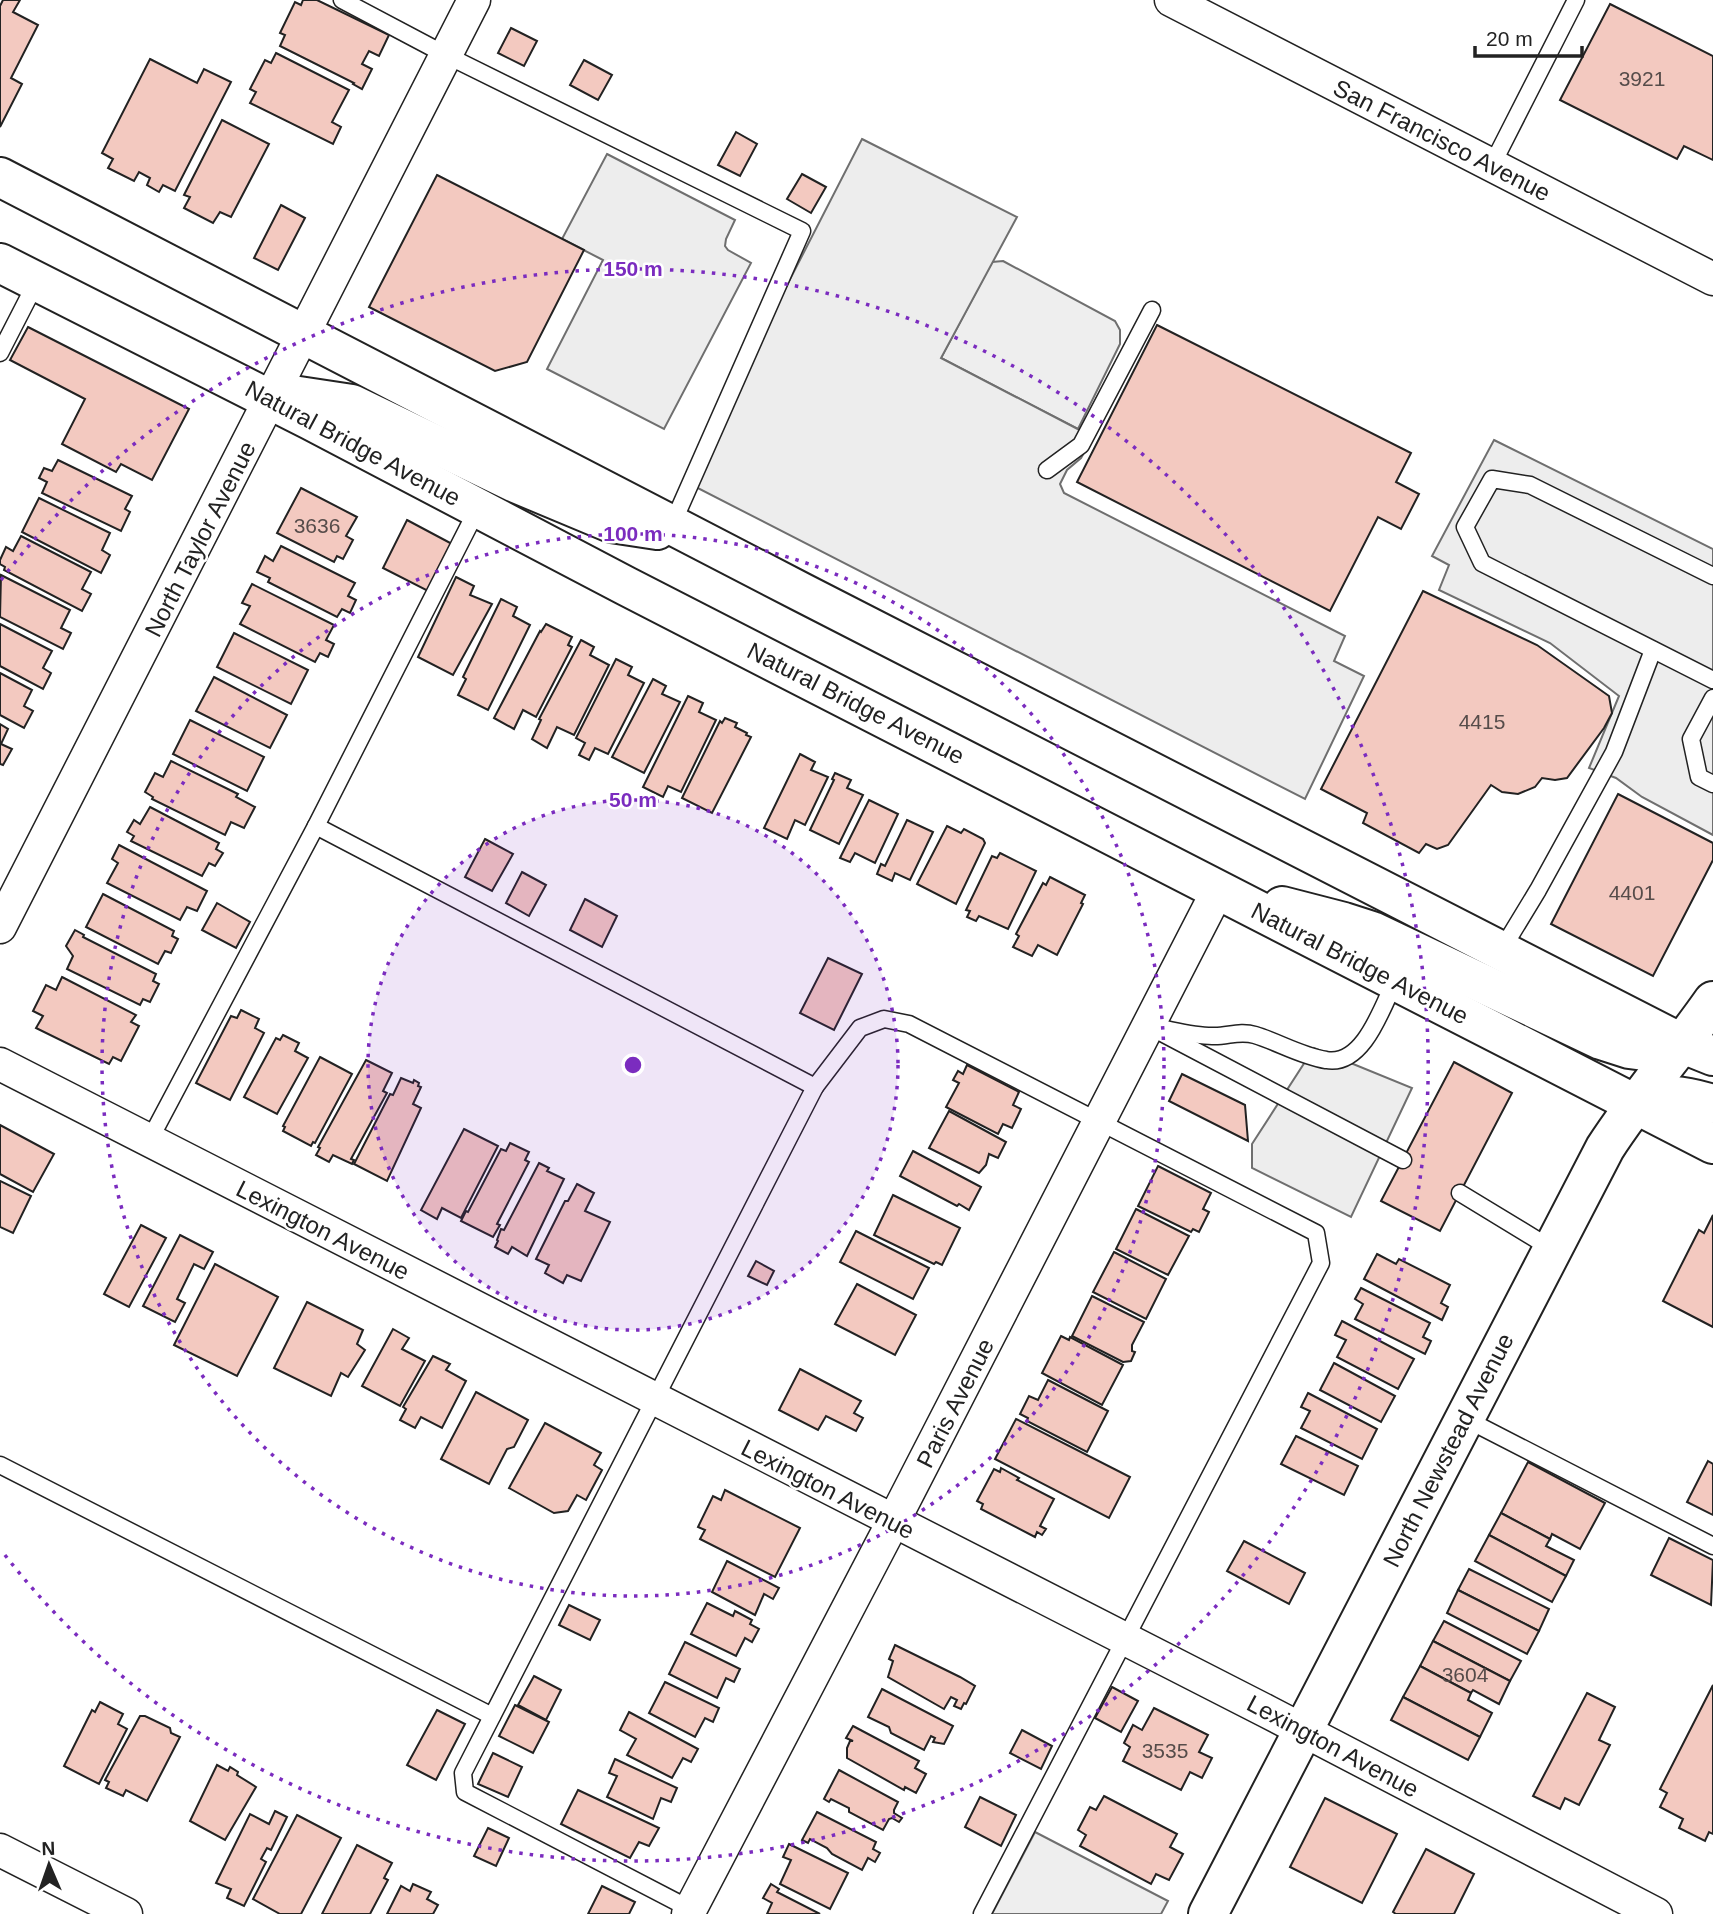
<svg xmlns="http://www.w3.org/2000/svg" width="1713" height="1914" viewBox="0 0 1713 1914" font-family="Arial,sans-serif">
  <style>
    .green { fill: #eee; stroke: #6f6f6f; stroke-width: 2 }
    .parking { fill: #ededed; stroke: #6f6f6f; stroke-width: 2 }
    .building { fill: #f3c9c0; stroke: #222; stroke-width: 2 }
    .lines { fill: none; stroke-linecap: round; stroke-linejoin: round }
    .lane-casing { stroke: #222; stroke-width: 19 }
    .street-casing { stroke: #222; stroke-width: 35 }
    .secondary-casing { stroke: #222; stroke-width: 42 }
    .primary-casing { stroke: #222; stroke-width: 42 }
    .lane { stroke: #fff; stroke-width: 16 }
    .street { stroke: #fff; stroke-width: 32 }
    .secondary { stroke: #fff; stroke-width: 38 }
    .primary { stroke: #fff; stroke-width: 38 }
    .ring { fill: none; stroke: #7b2cbf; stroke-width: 3.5; stroke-dasharray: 3.5 7 }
    .labels { text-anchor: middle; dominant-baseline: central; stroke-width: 5; stroke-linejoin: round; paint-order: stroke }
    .number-label { font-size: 21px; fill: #564c4a }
    .street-label { font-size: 24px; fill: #222; stroke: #fff }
    .centre { fill: #7b2cbf; stroke: #fff; stroke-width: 3.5 }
    .ring-label { font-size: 21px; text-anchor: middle; font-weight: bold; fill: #7b2cbf; stroke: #fff; stroke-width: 5; stroke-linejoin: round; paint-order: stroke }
  </style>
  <rect width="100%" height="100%" fill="#fff"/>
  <g class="green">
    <polygon points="1003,261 1115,321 1120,330 1120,344 1078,429 941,358 992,262"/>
    <polygon points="1035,1832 1168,1901 1161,1914 992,1914"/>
  </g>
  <g class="parking">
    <polygon points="862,139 1017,217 941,358 1093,437 1081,458 1067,470 1060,484 1064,493 1345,636 1334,661 1364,676 1305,799 686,482"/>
    <polygon points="607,154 735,220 726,239 725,246 728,250 751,263 664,429 547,369 603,260 562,239"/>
    <polygon points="1494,440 1713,549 1713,835 1642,797 1616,778 1589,768 1619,696 1550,643 1439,590 1449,565 1432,556"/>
    <polygon points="1314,1048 1412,1088 1351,1217 1252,1168 1252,1144"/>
  </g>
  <g class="building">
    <polygon points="3,0 20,0 13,12 38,25 11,78 22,84 0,127 0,6"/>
    <polygon points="303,0 317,0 389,35 379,56 369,51 362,64 372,69 362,89 353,84 354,83 280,46 285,35 280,33 295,2 301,5"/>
    <polygon points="1610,4 1713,56 1713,160 1684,146 1677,159 1560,100"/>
    <polygon points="511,28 537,41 524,66 498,53"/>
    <polygon points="276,53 349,90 332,122 341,127 333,144 250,103 256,92 250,89 265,60 271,63"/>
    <polygon points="150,59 197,83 204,69 231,82 175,191 163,185 159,192 147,185 150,178 139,172 134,181 108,168 113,159 102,153"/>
    <polygon points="584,60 612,75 598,100 570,85"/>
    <polygon points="222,120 269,144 231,217 220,212 213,223 184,208 190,197 184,195"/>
    <polygon points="736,132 757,144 740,176 718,165"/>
    <polygon points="802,174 826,187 811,213 787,199"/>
    <polygon points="437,175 584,250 527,362 495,371 369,307"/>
    <polygon points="281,205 305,218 278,270 254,258"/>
    <polygon points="1157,325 1411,453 1396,482 1419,494 1401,529 1378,517 1330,611 1077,482"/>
    <polygon points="28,327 189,409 152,480 121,464 116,472 62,444 85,399 10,360"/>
    <polygon points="58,460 132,496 125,509 130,512 121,531 42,493 47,482 39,478 44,468 52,471"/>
    <polygon points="301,488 357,517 346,536 353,540 343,559 337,556 334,562 277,533"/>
    <polygon points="39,498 110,533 102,550 110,555 101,573 22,532"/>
    <polygon points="407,520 454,545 430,592 383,568"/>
    <polygon points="21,536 91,572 82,589 91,594 82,611 4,570 5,567 0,564 0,560 6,547 13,551"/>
    <polygon points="281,546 355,583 348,596 356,600 350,613 342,609 337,617 268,582 270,578 257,572 265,556 273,561"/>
    <polygon points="1,575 70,610 61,628 71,633 63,649 0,617"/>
    <polygon points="456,577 474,586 470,595 492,604 453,675 418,657"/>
    <polygon points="252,584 334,625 326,640 334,644 328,657 320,653 315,662 240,624 250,606 242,603"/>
    <polygon points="1423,591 1537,645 1609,696 1612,713 1604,728 1567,778 1555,780 1542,778 1535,787 1518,794 1502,792 1491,785 1448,845 1437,849 1426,844 1419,853 1363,823 1367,813 1321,789"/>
    <polygon points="501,599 517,607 513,616 530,625 488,710 458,695 466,679 463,677"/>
    <polygon points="0,624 52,651 43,668 51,673 43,689 0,666"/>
    <polygon points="546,624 572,637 568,645 572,647 536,717 523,710 514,729 494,718 540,631 541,632"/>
    <polygon points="234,633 308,670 291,704 217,667"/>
    <polygon points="581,640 594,647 590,655 609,665 574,735 557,727 547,748 532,739 541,720 539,719"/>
    <polygon points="616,659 632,667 628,675 644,683 608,754 595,748 589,760 579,755 585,743 576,738"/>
    <polygon points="0,673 32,690 24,706 33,711 24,728 0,715"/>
    <polygon points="214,677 287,715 270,748 196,711"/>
    <polygon points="653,679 666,686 662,694 680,702 644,773 612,757"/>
    <polygon points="688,696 703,703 699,712 716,720 681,792 668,786 663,797 643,787"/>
    <polygon points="725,718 737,723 735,727 747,733 746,735 751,737 712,813 682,798 720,721 722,723"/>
    <polygon points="190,720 264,757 247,791 173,754"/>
    <polygon points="0,724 8,729 1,744 12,749 3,765 0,764"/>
    <polygon points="800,754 815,762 811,770 828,777 805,825 795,820 787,839 764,828"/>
    <polygon points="171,761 238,794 236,797 255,807 244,828 231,822 225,835 152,799 153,797 145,792 155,773 163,777"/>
    <polygon points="835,773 851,780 847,788 863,795 839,844 810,830 834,780 832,779"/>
    <polygon points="1618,794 1713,843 1713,860 1653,976 1551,924"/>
    <polygon points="869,800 898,814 875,863 855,853 850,862 840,858"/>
    <polygon points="150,807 219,843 216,849 223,853 215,866 209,863 202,876 131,841 134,836 127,832 134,820 140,824"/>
    <polygon points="907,820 933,832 910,880 895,873 892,881 877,874 881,864 885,866"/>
    <polygon points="947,826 961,833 964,829 983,839 985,843 956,904 917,884"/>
    <polygon points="485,839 513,854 492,891 465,877"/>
    <polygon points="119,845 207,891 197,911 187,907 180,920 107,883 118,863 112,859"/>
    <polygon points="1000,853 1036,871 1008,929 979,916 976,921 967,917 970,911 966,910 992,856 997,858"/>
    <polygon points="522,872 546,885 529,916 506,903"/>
    <polygon points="1050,877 1085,895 1081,903 1083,904 1057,955 1038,945 1032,956 1013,947 1019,936 1016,934 1043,883 1046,885"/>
    <polygon points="103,894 174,931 172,936 178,939 171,953 165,951 158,964 86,927"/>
    <polygon points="585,899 617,916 602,947 570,930"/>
    <polygon points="217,903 250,922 236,948 202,930"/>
    <polygon points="75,930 84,935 83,937 156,974 153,981 159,984 150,1002 143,999 140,1005 67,969 73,956 66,946"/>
    <polygon points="828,958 862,974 834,1030 800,1013"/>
    <polygon points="62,977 136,1015 131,1022 139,1026 121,1061 113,1057 109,1064 36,1028 43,1016 33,1011 46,985 56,990"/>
    <polygon points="241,1010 259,1019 255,1028 264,1033 230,1100 196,1083 231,1016 237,1018"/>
    <polygon points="283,1035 299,1043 295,1051 308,1058 277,1114 244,1097 276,1038 280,1040"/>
    <polygon points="320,1057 352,1074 315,1143 313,1142 311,1146 283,1131 285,1127 283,1126"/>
    <polygon points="366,1060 392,1073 383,1091 387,1093 351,1159 354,1160 352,1164 333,1155 329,1162 316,1155 320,1148 318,1147"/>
    <polygon points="1454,1062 1512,1093 1440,1231 1381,1201"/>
    <polygon points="967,1065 1019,1092 1013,1105 1021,1109 1012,1128 1003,1124 998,1134 946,1107 959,1083 953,1080 958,1071 963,1074"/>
    <polygon points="1182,1074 1245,1105 1248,1141 1169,1101"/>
    <polygon points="401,1078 413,1083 414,1080 419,1083 418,1086 421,1087 413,1104 421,1108 387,1181 354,1164 390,1094 393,1095"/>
    <polygon points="949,1111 1006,1142 998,1158 989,1154 986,1165 979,1173 929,1148"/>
    <polygon points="0,1125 54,1154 33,1192 0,1174"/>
    <polygon points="464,1129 498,1146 461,1218 442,1208 437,1219 421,1210"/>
    <polygon points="510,1143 529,1152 525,1160 529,1162 497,1224 500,1225 493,1237 461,1221 466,1211 468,1212 501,1149 506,1151"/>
    <polygon points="913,1151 981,1187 969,1210 959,1204 957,1206 900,1176"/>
    <polygon points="539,1163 549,1168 547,1171 564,1179 527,1256 512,1247 508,1254 495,1247 498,1241 497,1240 501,1229 504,1230"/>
    <polygon points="1158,1166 1211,1193 1203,1209 1209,1212 1199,1232 1193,1229 1191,1232 1138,1206"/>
    <polygon points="0,1181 31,1196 13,1233 0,1227"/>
    <polygon points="577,1184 594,1193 585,1211 610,1222 581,1281 567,1275 563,1283 545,1273 549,1265 536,1259 565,1201 568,1201"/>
    <polygon points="893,1195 960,1228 942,1265 936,1262 934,1264 874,1235"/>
    <polygon points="1136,1209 1189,1236 1168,1275 1116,1249"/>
    <polygon points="1713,1215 1713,1327 1663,1301 1699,1230 1704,1233"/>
    <polygon points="141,1225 166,1238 129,1307 104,1294"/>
    <polygon points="856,1231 929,1268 913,1299 840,1262"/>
    <polygon points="180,1235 213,1252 204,1269 194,1264 177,1299 185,1303 175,1322 143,1306"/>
    <polygon points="1114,1252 1166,1279 1146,1319 1093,1292"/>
    <polygon points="1377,1254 1396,1264 1399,1259 1450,1285 1441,1303 1448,1307 1442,1320 1364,1279"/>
    <polygon points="756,1261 774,1271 767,1285 748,1276"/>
    <polygon points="215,1264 278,1297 237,1376 174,1345"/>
    <polygon points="857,1284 916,1315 895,1355 835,1324"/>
    <polygon points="1361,1288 1430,1323 1423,1337 1431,1341 1425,1354 1355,1319 1363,1304 1355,1299"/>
    <polygon points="1092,1296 1144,1322 1132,1345 1132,1351 1135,1352 1131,1361 1123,1362 1072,1336"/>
    <polygon points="307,1302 363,1330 357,1344 365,1350 348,1377 341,1373 331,1396 274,1368"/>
    <polygon points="1342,1321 1414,1359 1398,1389 1337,1357 1346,1340 1335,1335"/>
    <polygon points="393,1329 409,1338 402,1349 425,1361 400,1406 362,1386"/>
    <polygon points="1061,1336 1069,1340 1070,1337 1123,1365 1102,1405 1042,1373"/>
    <polygon points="433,1356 450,1364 446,1370 466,1381 442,1428 421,1417 415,1428 400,1420 406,1409 403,1407"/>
    <polygon points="1334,1363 1395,1396 1381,1422 1320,1390"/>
    <polygon points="800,1369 861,1401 854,1413 863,1418 856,1431 826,1416 818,1430 779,1410"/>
    <polygon points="1048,1380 1108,1411 1087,1452 1027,1421 1028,1418 1020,1414 1029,1396 1038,1400"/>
    <polygon points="476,1392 528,1420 514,1447 507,1449 489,1484 441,1459"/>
    <polygon points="1308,1393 1377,1429 1362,1459 1301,1428 1310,1411 1301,1407"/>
    <polygon points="1016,1419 1130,1477 1109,1518 995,1459"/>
    <polygon points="545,1423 601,1453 594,1465 602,1470 586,1500 577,1495 568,1511 554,1513 509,1488"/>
    <polygon points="1296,1436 1358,1466 1344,1495 1281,1464"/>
    <polygon points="1708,1461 1713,1464 1713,1515 1687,1502"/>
    <polygon points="1528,1462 1605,1503 1580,1549 1552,1534 1550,1539 1501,1513"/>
    <polygon points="1001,1468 1019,1478 1017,1480 1054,1499 1040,1526 1046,1529 1042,1535 1037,1532 1035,1537 981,1509 983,1504 977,1501 994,1469 1000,1472"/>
    <polygon points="725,1490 800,1528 775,1577 700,1539 705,1530 698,1527 713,1496 721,1500"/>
    <polygon points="1501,1513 1550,1539 1546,1546 1574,1560 1566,1576 1489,1535"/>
    <polygon points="1489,1535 1566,1576 1552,1602 1475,1561"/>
    <polygon points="1669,1538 1713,1560 1711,1605 1651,1575"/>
    <polygon points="1244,1541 1305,1573 1289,1604 1227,1571"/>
    <polygon points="727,1561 779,1588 773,1599 764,1594 755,1615 712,1592"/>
    <polygon points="1469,1569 1549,1609 1539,1631 1458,1590"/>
    <polygon points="1458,1590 1539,1631 1527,1654 1447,1613"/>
    <polygon points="707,1603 733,1616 735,1611 752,1620 750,1624 759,1629 752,1642 745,1638 736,1656 691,1634"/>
    <polygon points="569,1605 600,1620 590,1640 559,1625"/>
    <polygon points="1444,1621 1521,1661 1510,1681 1433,1641"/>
    <polygon points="1433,1641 1510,1681 1499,1704 1473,1690 1471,1693 1420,1666"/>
    <polygon points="685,1642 740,1669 734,1682 726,1678 717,1698 669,1674"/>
    <polygon points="895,1645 960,1677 975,1686 966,1704 964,1703 961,1709 954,1706 957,1700 951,1697 944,1709 888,1677 893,1661 889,1659"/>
    <polygon points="1420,1666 1471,1693 1468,1700 1492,1713 1480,1737 1403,1697"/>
    <polygon points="534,1676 561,1690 546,1720 518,1705"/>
    <polygon points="665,1682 719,1708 713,1722 705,1718 695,1737 649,1713"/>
    <polygon points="1713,1685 1713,1834 1709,1832 1705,1841 1679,1828 1683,1819 1660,1807 1667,1793 1660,1789"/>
    <polygon points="1112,1687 1138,1701 1121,1732 1095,1718"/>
    <polygon points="882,1689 953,1726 944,1744 933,1742 935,1738 931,1736 924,1750 891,1733 889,1727 868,1717"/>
    <polygon points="1587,1693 1615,1707 1599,1740 1610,1745 1579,1805 1565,1798 1560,1809 1533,1796"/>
    <polygon points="1403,1697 1480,1737 1468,1760 1391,1720"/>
    <polygon points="100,1702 123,1714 118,1724 127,1729 99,1784 64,1766 92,1710 95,1712"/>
    <polygon points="515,1705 549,1722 533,1753 499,1736"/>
    <polygon points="1154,1708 1208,1735 1199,1752 1212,1758 1202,1778 1190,1772 1181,1790 1123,1761 1130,1747 1124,1743 1133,1725 1142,1730"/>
    <polygon points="437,1710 465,1724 436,1780 407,1765"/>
    <polygon points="629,1712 698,1749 691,1762 683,1758 672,1778 627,1755 636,1739 620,1730"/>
    <polygon points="140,1716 145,1716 170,1728 171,1733 180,1737 147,1801 126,1790 123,1796 106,1788 109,1782 105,1780"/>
    <polygon points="853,1726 919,1761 915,1768 926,1774 916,1793 905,1787 904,1790 847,1758 847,1748 850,1741 853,1741 846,1738"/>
    <polygon points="1022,1730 1052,1746 1041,1769 1010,1753"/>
    <polygon points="493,1753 522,1767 508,1797 478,1784"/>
    <polygon points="615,1759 677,1788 671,1802 661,1798 653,1819 607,1797 617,1776 609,1773"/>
    <polygon points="217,1765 228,1771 230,1767 238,1772 237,1775 256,1787 225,1840 190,1821"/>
    <polygon points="839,1770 898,1802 894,1810 894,1813 902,1818 899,1822 892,1818 889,1819 883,1830 849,1812 849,1808 831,1799 829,1802 824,1799"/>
    <polygon points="578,1790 659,1828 649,1846 639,1842 630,1858 561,1824"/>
    <polygon points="1104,1796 1177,1834 1170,1847 1183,1854 1169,1880 1156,1874 1151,1884 1080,1846 1086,1835 1078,1830 1090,1807 1096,1810"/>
    <polygon points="980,1797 1016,1815 1001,1846 965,1827"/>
    <polygon points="1325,1798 1397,1834 1362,1903 1290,1867"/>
    <polygon points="275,1811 287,1817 271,1850 267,1848 261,1859 266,1862 244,1906 227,1898 231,1889 216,1883 250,1814 269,1824"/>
    <polygon points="817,1812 876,1842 873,1849 880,1853 875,1862 868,1858 862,1870 832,1854 827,1848 810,1839 808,1843 802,1840"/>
    <polygon points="297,1815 341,1838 301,1914 280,1914 253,1899"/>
    <polygon points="488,1828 509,1838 496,1866 474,1856"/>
    <polygon points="789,1844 848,1873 830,1909 780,1884 791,1860 783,1857"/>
    <polygon points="357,1845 392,1863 384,1878 388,1880 370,1914 322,1914"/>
    <polygon points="1426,1849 1474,1874 1454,1914 1396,1914 1393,1912"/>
    <polygon points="413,1884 431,1892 427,1899 438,1905 433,1914 387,1914 401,1886 410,1891"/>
    <polygon points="771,1884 779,1889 777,1892 820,1914 767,1914 772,1903 763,1898"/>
    <polygon points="602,1886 635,1902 629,1914 588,1914"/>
  </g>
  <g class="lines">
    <g class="lane-casing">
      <g id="lane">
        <polyline points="342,0 446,55 802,231 672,525"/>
        <polyline points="1492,165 1576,0"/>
        <polyline points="0,353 37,281"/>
        <polyline points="1047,470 1081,445 1152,310"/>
        <polyline points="1713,576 1530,485 1492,479 1465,527 1482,563 1713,680"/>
        <polyline points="1713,698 1691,739 1699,777 1713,784"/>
        <polyline points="316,826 815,1087"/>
        <polyline points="1501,951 1538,890 1614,752 1653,650"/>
        <path d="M1148,1026C1169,1029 1191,1036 1212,1036C1227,1037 1239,1030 1255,1035C1278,1042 1301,1056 1326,1060C1363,1067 1382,1008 1395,981"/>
        <polyline points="1160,1032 1403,1160"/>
        <polyline points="149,1141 316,826 478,508"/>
        <polyline points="1460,1193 1552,1249"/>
        <polyline points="1464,1418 1713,1546"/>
        <polyline points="0,1465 492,1716"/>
        <polyline points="694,1911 465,1792 463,1773 815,1087 860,1028 884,1019 909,1024 1316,1233 1321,1263 982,1914"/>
      </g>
    </g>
    <g class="street-casing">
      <g id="street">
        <polyline points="1171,0 1713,279"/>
        <polyline points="0,927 474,0"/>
        <polyline points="0,1064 1268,1712 1656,1914"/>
        <polyline points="0,1850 126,1914"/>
        <polyline points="688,1914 893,1522 1218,890"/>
      </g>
    </g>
    <g class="secondary-casing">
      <path id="secondary" d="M1208,1914L1605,1148C1638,1097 1678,1051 1713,1001"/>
    </g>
    <g class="primary-casing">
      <g id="primary">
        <polyline points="0,177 803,593 1683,1044 1713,1056"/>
        <polyline points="0,263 310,420 626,586 1713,1144"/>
        <polyline points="279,393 352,404 513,482 611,523 657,530"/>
        <polyline points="1282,906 1344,922 1372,931 1601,1040 1629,1049 1652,1052 1683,1044"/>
        <path d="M1635,1103C1662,1091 1686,1096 1713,1104"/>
      </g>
    </g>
    <use href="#lane" class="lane"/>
    <use href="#street" class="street"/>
    <use href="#secondary" class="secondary"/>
    <use href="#primary" class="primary"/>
  </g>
  <circle cx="633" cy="1065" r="265" fill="#7b2cbf" fill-opacity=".12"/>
  <g class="ring">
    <circle cx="633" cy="1065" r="265"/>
    <circle cx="633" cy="1065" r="531"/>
    <path d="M1 580A796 796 0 1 1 1 1550"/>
  </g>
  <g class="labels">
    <g class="number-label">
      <text x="1642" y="78">3921</text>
      <text x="317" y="525">3636</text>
      <text x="1482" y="721">4415</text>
      <text x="1632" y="892">4401</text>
      <text x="1465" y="1674">3604</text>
      <text x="1165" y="1750">3535</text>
    </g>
    <g class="street-label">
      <text transform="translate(1442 140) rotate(27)">San Francisco Avenue</text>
      <text transform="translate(353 443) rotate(28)">Natural Bridge Avenue</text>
      <text transform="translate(200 539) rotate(-63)">North Taylor Avenue</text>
      <text transform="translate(856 703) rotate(27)">Natural Bridge Avenue</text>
      <text transform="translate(1360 963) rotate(27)">Natural Bridge Avenue</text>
      <text transform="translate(323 1230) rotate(27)">Lexington Avenue</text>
      <text transform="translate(955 1403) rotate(-63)">Paris Avenue</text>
      <text transform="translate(1448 1450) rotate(-63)">North Newstead Avenue</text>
      <text transform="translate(828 1489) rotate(27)">Lexington Avenue</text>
      <text transform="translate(1333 1746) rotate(28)">Lexington Avenue</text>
    </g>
  </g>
  <circle cx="633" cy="1065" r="10" class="centre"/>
  <g class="ring-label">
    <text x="633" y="276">150 m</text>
    <text x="633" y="541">100 m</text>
    <text x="633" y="807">50 m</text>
  </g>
  <g transform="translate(49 1865) rotate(358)" stroke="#ffffff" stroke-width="5" paint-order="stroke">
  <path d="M0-5L12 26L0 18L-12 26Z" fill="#222222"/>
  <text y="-10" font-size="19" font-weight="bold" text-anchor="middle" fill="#222222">N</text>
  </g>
  <path d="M1475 46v10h107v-10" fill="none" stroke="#222222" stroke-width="3.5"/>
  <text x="1486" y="46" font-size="21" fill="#222222" stroke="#ffffff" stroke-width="5" paint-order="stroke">20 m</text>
</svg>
